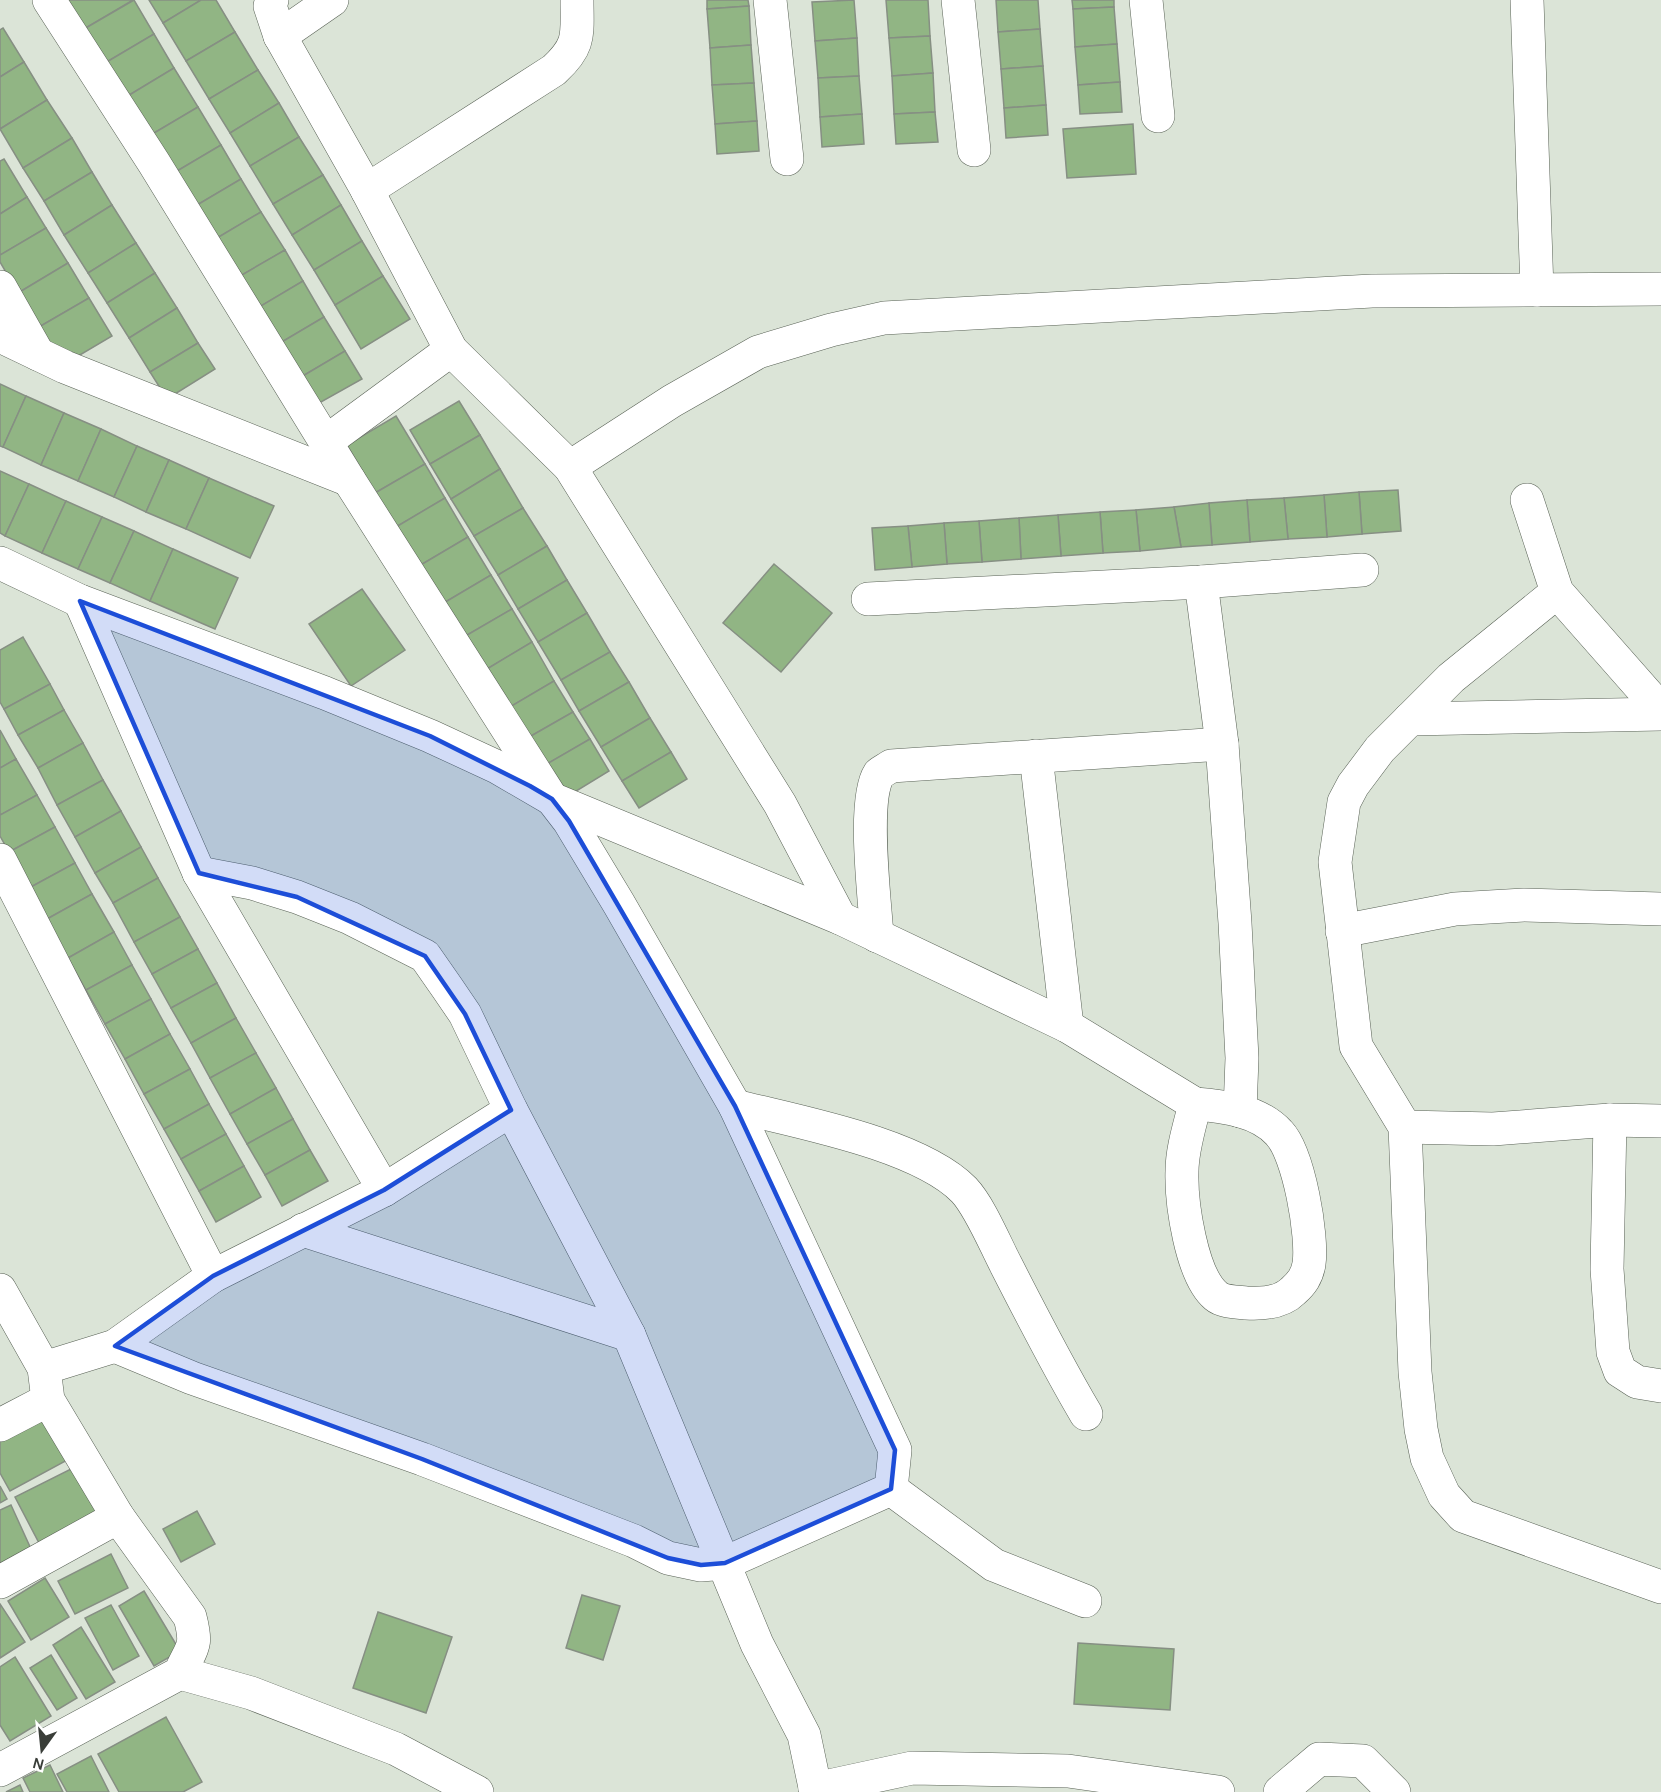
<svg xmlns="http://www.w3.org/2000/svg" width="1661" height="1792" viewBox="0 0 1661 1792" font-family="Karla,sans-serif">
  <style>
    .building { fill: #91b584; stroke: #868f83; stroke-width: 1.5 }
    .lines { fill: none; stroke-linecap: round; stroke-linejoin: round }
    .minor-casing { stroke: #596256; stroke-width: 34 }
    .minor { stroke: #fff; stroke-width: 33 }
    .marked { fill: #1d4ed8; fill-opacity: 0.2; stroke: #1d4ed8; stroke-width: 4.5; stroke-linejoin: round }
  </style>
  <rect width="100%" height="100%" fill="#dbe4d7"/>
  <g class="building">
    <polygon points="67,0 133,0 84,29"/>
    <polygon points="134,0 154,34 105,63 84,29"/>
    <polygon points="149,0 201,0 163,23"/>
    <polygon points="201,0 216,0 235,32 186,61 163,23"/>
    <polygon points="707,0 748,0 749,6 707,9"/>
    <polygon points="854,0 857,38 815,41 812,2"/>
    <polygon points="886,0 928,0 930,36 889,38"/>
    <polygon points="996,0 1038,0 1040,29 998,32"/>
    <polygon points="1072,0 1114,0 1114,7 1073,9"/>
    <polygon points="749,6 751,45 710,48 707,9"/>
    <polygon points="1114,7 1117,44 1075,47 1073,9"/>
    <polygon points="3,28 24,62 0,77 0,30"/>
    <polygon points="1040,29 1043,66 1001,69 998,32"/>
    <polygon points="235,32 258,70 209,99 186,61"/>
    <polygon points="154,34 174,68 126,97 105,63"/>
    <polygon points="930,36 933,73 892,76 889,38"/>
    <polygon points="857,38 859,76 818,78 815,41"/>
    <polygon points="1117,44 1120,82 1078,85 1075,47"/>
    <polygon points="751,45 754,83 712,85 710,48"/>
    <polygon points="24,62 47,100 0,129 0,77"/>
    <polygon points="1043,66 1046,105 1004,108 1001,69"/>
    <polygon points="174,68 198,107 149,136 126,97"/>
    <polygon points="258,70 279,103 230,133 209,99"/>
    <polygon points="933,73 935,112 894,114 892,76"/>
    <polygon points="859,76 862,114 820,117 818,78"/>
    <polygon points="1120,82 1122,112 1080,114 1078,85"/>
    <polygon points="754,83 757,121 715,124 712,85"/>
    <polygon points="47,100 72,138 23,168 0,129"/>
    <polygon points="279,103 299,137 250,166 230,133"/>
    <polygon points="1046,105 1048,135 1006,138 1004,108"/>
    <polygon points="198,107 221,145 172,174 149,136"/>
    <polygon points="935,112 938,142 896,144 894,114"/>
    <polygon points="862,114 864,144 822,147 820,117"/>
    <polygon points="757,121 759,151 717,154 715,124"/>
    <polygon points="1133,124 1136,174 1067,178 1063,129"/>
    <polygon points="299,137 323,175 273,204 250,166"/>
    <polygon points="72,138 92,172 44,201 23,168"/>
    <polygon points="221,145 241,179 192,208 172,174"/>
    <polygon points="4,159 27,197 0,214 0,161"/>
    <polygon points="92,172 112,205 64,235 44,201"/>
    <polygon points="323,175 341,205 292,235 273,204"/>
    <polygon points="241,179 261,212 212,241 192,208"/>
    <polygon points="27,197 46,228 0,255 0,214"/>
    <polygon points="112,205 136,243 88,273 64,235"/>
    <polygon points="341,205 362,241 314,270 292,235"/>
    <polygon points="261,212 285,250 235,279 212,241"/>
    <polygon points="46,228 68,263 18,293 0,262 0,255"/>
    <polygon points="362,241 383,276 335,305 314,270"/>
    <polygon points="136,243 155,273 107,303 88,273"/>
    <polygon points="285,250 303,281 254,310 235,279"/>
    <polygon points="68,263 89,298 39,327 18,293"/>
    <polygon points="155,273 177,308 129,338 107,303"/>
    <polygon points="383,276 410,319 361,349 335,305"/>
    <polygon points="303,281 324,317 275,346 254,310"/>
    <polygon points="89,298 112,336 63,365 39,327"/>
    <polygon points="177,308 198,343 150,372 129,338"/>
    <polygon points="324,317 345,351 296,380 275,346"/>
    <polygon points="198,343 215,369 167,399 150,372"/>
    <polygon points="345,351 362,379 312,407 296,380"/>
    <polygon points="0,384 26,396 3,447 0,446"/>
    <polygon points="26,396 64,413 41,465 3,447"/>
    <polygon points="459,401 480,435 430,464 410,430"/>
    <polygon points="64,413 101,429 78,481 41,465"/>
    <polygon points="396,416 425,464 375,493 347,445"/>
    <polygon points="101,429 137,446 114,497 78,481"/>
    <polygon points="480,435 500,469 451,499 430,464"/>
    <polygon points="137,446 169,460 146,512 114,497"/>
    <polygon points="169,460 209,478 186,529 146,512"/>
    <polygon points="425,464 445,498 396,527 375,493"/>
    <polygon points="500,469 523,508 474,536 451,499"/>
    <polygon points="0,471 29,484 5,536 0,533"/>
    <polygon points="209,478 274,506 250,558 186,529"/>
    <polygon points="29,484 66,501 42,553 5,536"/>
    <polygon points="1398,490 1401,531 1362,534 1359,492"/>
    <polygon points="1359,492 1362,534 1327,537 1324,495"/>
    <polygon points="1324,495 1327,537 1288,539 1284,498"/>
    <polygon points="445,498 468,537 419,566 396,527"/>
    <polygon points="1284,498 1288,539 1250,542 1247,500"/>
    <polygon points="1247,500 1250,542 1212,545 1209,503"/>
    <polygon points="66,501 102,517 78,569 42,553"/>
    <polygon points="1209,503 1212,545 1181,547 1174,507"/>
    <polygon points="1174,507 1181,547 1140,551 1136,510"/>
    <polygon points="523,508 547,546 498,575 474,536"/>
    <polygon points="1136,510 1140,551 1103,553 1100,512"/>
    <polygon points="1100,512 1103,553 1061,556 1058,515"/>
    <polygon points="1058,515 1061,556 1021,559 1019,518"/>
    <polygon points="102,517 134,531 110,583 78,569"/>
    <polygon points="1019,518 1021,559 982,562 979,521"/>
    <polygon points="979,521 982,562 947,564 944,523"/>
    <polygon points="944,523 947,564 912,567 908,526"/>
    <polygon points="908,526 912,567 875,570 872,528"/>
    <polygon points="134,531 173,549 150,601 110,583"/>
    <polygon points="468,537 491,575 442,604 419,566"/>
    <polygon points="547,546 567,580 518,609 498,575"/>
    <polygon points="173,549 238,578 215,629 150,601"/>
    <polygon points="774,564 832,613 781,672 723,623"/>
    <polygon points="491,575 512,609 462,638 442,604"/>
    <polygon points="567,580 587,613 538,642 518,609"/>
    <polygon points="362,589 405,650 351,686 309,624"/>
    <polygon points="512,609 532,642 482,672 462,638"/>
    <polygon points="587,613 610,652 561,680 538,642"/>
    <polygon points="23,637 50,684 4,709 0,702 0,650"/>
    <polygon points="532,642 554,681 505,710 482,672"/>
    <polygon points="610,652 629,682 579,711 561,680"/>
    <polygon points="554,681 573,712 524,740 505,710"/>
    <polygon points="629,682 650,718 601,747 579,711"/>
    <polygon points="50,684 64,710 18,735 4,709"/>
    <polygon points="64,710 83,743 38,768 18,735"/>
    <polygon points="573,712 590,739 540,768 524,740"/>
    <polygon points="650,718 671,752 622,781 601,747"/>
    <polygon points="0,730 16,759 0,768"/>
    <polygon points="590,739 609,771 560,801 540,768"/>
    <polygon points="83,743 103,780 57,805 38,768"/>
    <polygon points="671,752 687,779 639,808 622,781"/>
    <polygon points="16,759 37,795 0,815 0,768"/>
    <polygon points="103,780 121,811 75,837 57,805"/>
    <polygon points="37,795 55,827 9,852 0,836 0,815"/>
    <polygon points="121,811 141,847 95,873 75,837"/>
    <polygon points="55,827 75,863 29,888 9,852"/>
    <polygon points="141,847 158,878 113,903 95,873"/>
    <polygon points="75,863 92,894 47,919 29,888"/>
    <polygon points="158,878 180,917 134,942 113,903"/>
    <polygon points="92,894 114,932 68,958 47,919"/>
    <polygon points="180,917 198,949 152,974 134,942"/>
    <polygon points="114,932 132,965 86,990 68,958"/>
    <polygon points="198,949 217,983 171,1008 152,974"/>
    <polygon points="132,965 151,999 105,1024 86,990"/>
    <polygon points="217,983 236,1018 191,1043 171,1008"/>
    <polygon points="151,999 170,1034 125,1059 105,1024"/>
    <polygon points="236,1018 256,1053 210,1078 191,1043"/>
    <polygon points="170,1034 190,1069 144,1094 125,1059"/>
    <polygon points="256,1053 276,1088 230,1114 210,1078"/>
    <polygon points="190,1069 209,1104 164,1129 144,1094"/>
    <polygon points="276,1088 293,1119 247,1144 230,1114"/>
    <polygon points="209,1104 226,1134 181,1159 164,1129"/>
    <polygon points="293,1119 310,1150 265,1175 247,1144"/>
    <polygon points="226,1134 244,1166 199,1191 181,1159"/>
    <polygon points="310,1150 328,1181 282,1206 265,1175"/>
    <polygon points="244,1166 261,1197 216,1222 199,1191"/>
    <polygon points="49,1416 71,1458 10,1491 0,1473 0,1442"/>
    <polygon points="75,1467 99,1513 39,1543 15,1497"/>
    <polygon points="0,1486 7,1499 0,1503"/>
    <polygon points="11,1505 31,1549 0,1564 0,1510"/>
    <polygon points="197,1511 215,1544 181,1562 163,1529"/>
    <polygon points="111,1554 128,1588 75,1614 58,1581"/>
    <polygon points="45,1578 69,1617 31,1640 8,1601"/>
    <polygon points="144,1591 180,1651 154,1666 119,1606"/>
    <polygon points="582,1595 620,1606 603,1660 566,1648"/>
    <polygon points="0,1604 25,1642 0,1658"/>
    <polygon points="111,1605 139,1656 113,1670 85,1618"/>
    <polygon points="378,1612 452,1637 426,1713 353,1688"/>
    <polygon points="81,1627 115,1682 86,1699 53,1645"/>
    <polygon points="1078,1643 1174,1649 1170,1710 1074,1704"/>
    <polygon points="51,1655 77,1698 57,1710 30,1668"/>
    <polygon points="15,1657 51,1716 10,1741 0,1725 0,1667"/>
    <polygon points="166,1717 202,1782 183,1792 119,1792 98,1754"/>
    <polygon points="91,1756 109,1792 67,1792 57,1774"/>
    <polygon points="50,1765 63,1792 30,1792 23,1778"/>
    <polygon points="20,1785 23,1792 6,1792"/>
  </g>
  <g class="lines">
    <g class="minor-casing">
      <g id="minor">
        <polyline points="49,0 154,163 349,480 552,799 569,821 619,904 735,1106 895,1450 891,1489 725,1563 701,1565 668,1558 634,1541 422,1459 192,1378 115,1346"/>
        <polyline points="272,0 270,6 280,36 367,190 451,350 570,467 780,804 840,918"/>
        <polyline points="770,0 787,159"/>
        <polyline points="958,0 974,150"/>
        <polyline points="1146,0 1158,116"/>
        <polyline points="1527,0 1537,290"/>
        <polyline points="280,36 332,0"/>
        <path d="M367,190L554,70C581,45 577,35 577,0"/>
        <polyline points="0,287 38,354"/>
        <polyline points="0,336 65,367 349,480"/>
        <polyline points="327,441 451,350"/>
        <polyline points="570,467 672,401 758,352 831,330 884,318 1372,291 1661,289"/>
        <polyline points="1527,500 1557,592 1661,710"/>
        <polyline points="0,563 80,601 325,693 430,736 497,767 552,799 840,918 1067,1026 1195,1104"/>
        <polyline points="1201,582 1222,744 1235,923 1242,1058 1240,1111"/>
        <polyline points="1557,592 1451,678 1380,749 1353,785 1344,802 1335,862 1356,1046 1405,1127 1415,1372 1421,1429 1427,1458 1444,1495 1463,1516 1661,1587"/>
        <polyline points="868,599 1201,582 1362,570"/>
        <polyline points="80,601 199,873 384,1190"/>
        <polyline points="1410,719 1661,714"/>
        <polyline points="1036,756 1067,1026"/>
        <polyline points="0,860 213,1276"/>
        <polyline points="199,873 252,883 297,897 350,918 425,956 448,989 465,1014 511,1110 629,1335 757,1644 804,1735 816,1792"/>
        <polyline points="1342,931 1455,909 1524,905 1661,909"/>
        <path d="M877,936C875,902 862,800 879,774C882,771 887,769 891,766L1222,744"/>
        <path d="M1195,1104C1224,1106 1259,1111 1279,1133C1299,1154 1313,1236 1309,1264C1307,1276 1302,1283 1293,1291C1281,1303 1262,1304 1246,1303C1237,1302 1223,1302 1216,1296C1191,1275 1181,1202 1182,1171C1182,1149 1190,1125 1195,1104Z"/>
        <path d="M735,1106C798,1122 919,1144 964,1190C980,1207 995,1244 1006,1265C1032,1316 1057,1365 1086,1414"/>
        <polyline points="1610,1120 1607,1269 1613,1352 1620,1371 1637,1382 1661,1386"/>
        <polyline points="1405,1127 1493,1129 1610,1120 1661,1121"/>
        <polyline points="303,1230 629,1335"/>
        <path d="M0,1290L44,1368L48,1400L118,1517L190,1617C198,1648 192,1646 180,1673L0,1770"/>
        <polyline points="44,1368 115,1346 213,1276 384,1190 511,1110"/>
        <polyline points="0,1425 48,1400"/>
        <polyline points="891,1489 994,1565 1085,1601"/>
        <polyline points="0,1582 118,1517"/>
        <polyline points="180,1673 251,1693 396,1749 477,1792"/>
        <polyline points="815,1789 912,1768 1068,1771 1218,1792"/>
        <polyline points="1280,1792 1319,1759 1363,1761 1394,1792"/>
      </g>
    </g>
    <use href="#minor" class="minor"/>
  </g>
  <path class="marked" d="M80,601L430,736L530,786L552,799L569,821L735,1106L895,1450L891,1489L725,1563L701,1565L668,1558L422,1459L115,1346L213,1276L384,1190L511,1110L465,1014L425,956L297,897L199,873Z"/>
  <g transform="translate(42 1750) rotate(195)" stroke="#ffffff" stroke-width="4.5" paint-order="stroke">
  <path d="M0-4.5L10 22L0 15L-10 22Z" fill="#393d38"/>
  <text y="-9" font-size="16" font-weight="bold" text-anchor="middle" fill="#393d38">N</text>
  </g>
</svg>
